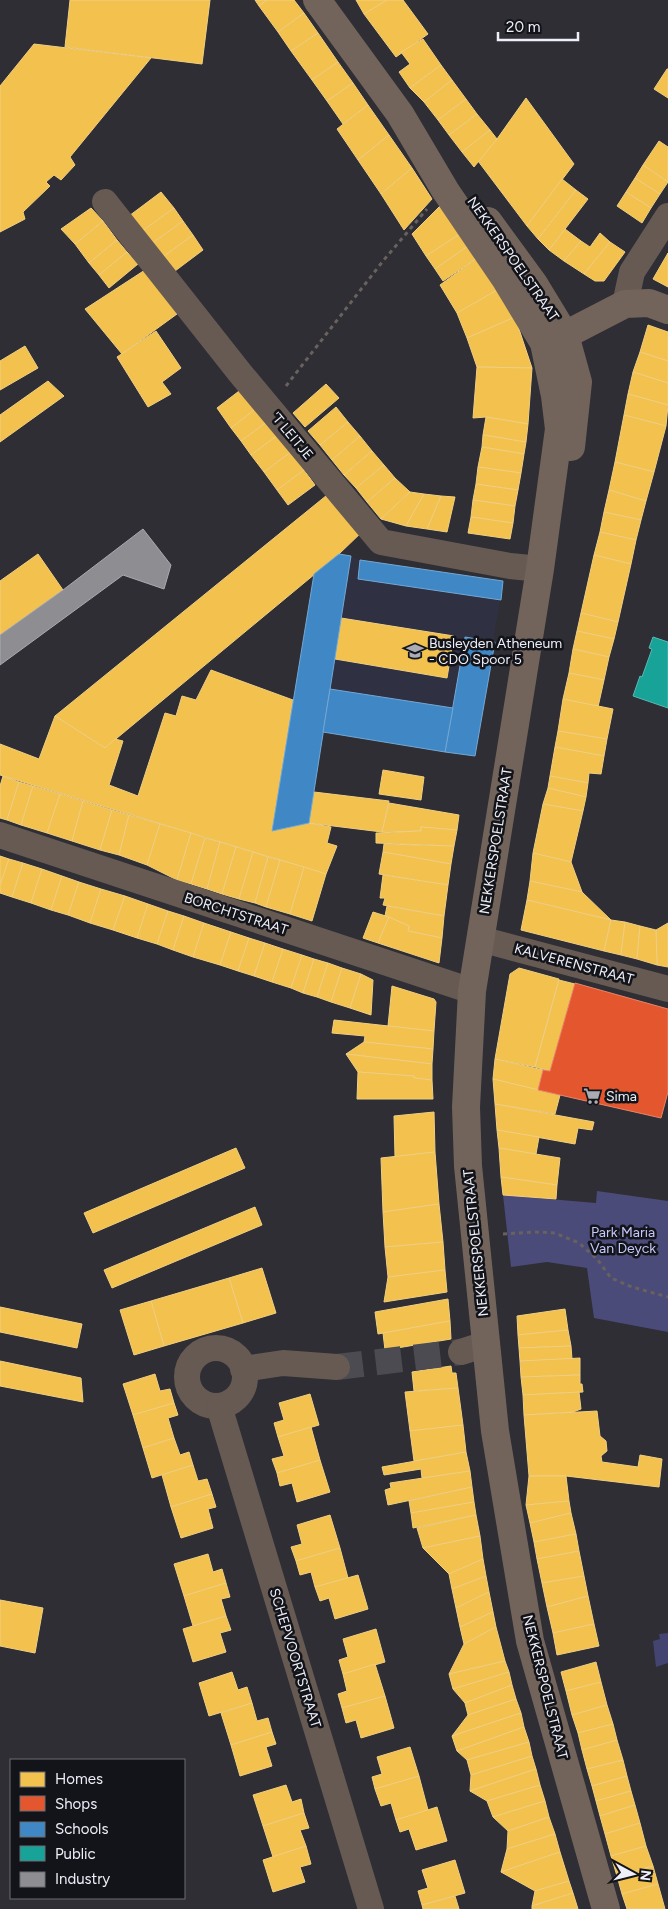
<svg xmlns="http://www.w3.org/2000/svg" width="668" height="1909" viewBox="0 0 668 1909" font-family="Figtree,sans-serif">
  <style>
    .built { fill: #2f3041 }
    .green { fill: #444471 }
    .forest { fill: #4b4b7a }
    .homes { fill: #f2c14e; stroke: #f1cf81 }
    .shops { fill: #e4572e; stroke: #e7856b }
    .schools { fill: #3f88c5; stroke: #74a7d4 }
    .public { fill: #17a398; stroke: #58bab5 }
    .industry { fill: #8d8d92; stroke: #aaaab1 }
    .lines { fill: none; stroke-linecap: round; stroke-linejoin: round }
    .minor-tunnel { stroke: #4b4b51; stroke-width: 26; stroke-dasharray: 26 13; stroke-linecap: butt }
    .path { stroke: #68615e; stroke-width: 3; stroke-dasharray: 4 4; stroke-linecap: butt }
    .minor { stroke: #665a53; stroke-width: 26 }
    .secondary { stroke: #73645b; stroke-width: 28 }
    .labels { text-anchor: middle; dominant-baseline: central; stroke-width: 5; stroke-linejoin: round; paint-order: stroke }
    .street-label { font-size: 14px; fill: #eeeff8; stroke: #13141a }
    .poi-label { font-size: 14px; fill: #eeeff8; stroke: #13141a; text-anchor: start }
    .park-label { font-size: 14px; fill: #c6c9fb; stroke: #13141a }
  </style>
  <rect width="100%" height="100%" fill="#2e2e34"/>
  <polygon class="built" points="351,556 360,560 503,581 475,756 323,732"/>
  <polygon class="green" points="668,1633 668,1663 656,1667 653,1641 660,1639 659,1634"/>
  <polygon class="forest" points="597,1191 668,1201 668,1332 594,1318 587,1268 547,1262 511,1267 503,1195 596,1203"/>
  <g class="homes">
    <polygon points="70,0 210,0 202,64 65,47"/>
    <polygon points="255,0 267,0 259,6"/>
    <polygon points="267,0 294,0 304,13 278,32 259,6"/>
    <polygon points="356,0 387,0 364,14"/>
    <polygon points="387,0 403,0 428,34 396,57 364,14"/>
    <polygon points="304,13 318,33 291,51 278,32"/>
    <polygon points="318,33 338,62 312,80 291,51"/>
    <polygon points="423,39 441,65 410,88 399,72 410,64 401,52"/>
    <polygon points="34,44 151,58 70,157 75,165 61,180 54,175 46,182 50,186 23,212 25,219 0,232 0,86"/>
    <polygon points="338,62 353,83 327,101 312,80"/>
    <polygon points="441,65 452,80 424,102 410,88"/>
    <polygon points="667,69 668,69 668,98 654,89"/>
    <polygon points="452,80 466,99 438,120 424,102"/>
    <polygon points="353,83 368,105 343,124 327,101"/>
    <polygon points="526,98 574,164 527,226 478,161 497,139"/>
    <polygon points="466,99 477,114 449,135 438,120"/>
    <polygon points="368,105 389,135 358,160 337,129"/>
    <polygon points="477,114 490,130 462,152 449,135"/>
    <polygon points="490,130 497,139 474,167 462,152"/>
    <polygon points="389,135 412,168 381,194 358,160"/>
    <polygon points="659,141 668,147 668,182 643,165"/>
    <polygon points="643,165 668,182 660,194 635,178"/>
    <polygon points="412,168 432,199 404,230 381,194"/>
    <polygon points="635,178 660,194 651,208 626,192"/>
    <polygon points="562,179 576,190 538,239 527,226"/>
    <polygon points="576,190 588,199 549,250 538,239"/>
    <polygon points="161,192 174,208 141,232 129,216"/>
    <polygon points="626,192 651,208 642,223 617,206"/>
    <polygon points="440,206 460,234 426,256 412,234"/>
    <polygon points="91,208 103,221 75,244 61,229"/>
    <polygon points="174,208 183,221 150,245 141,232"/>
    <polygon points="103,221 117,240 89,263 75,244"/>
    <polygon points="183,221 193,235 160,259 150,245"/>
    <polygon points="565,229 581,241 564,261 549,250"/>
    <polygon points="600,233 610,242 584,274 564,261 581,241 590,247"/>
    <polygon points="460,234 468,246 435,269 426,256"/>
    <polygon points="193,235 203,250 171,274 160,259"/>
    <polygon points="117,240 127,252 99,275 89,263"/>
    <polygon points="610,242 625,252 604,281 595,281 584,274"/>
    <polygon points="468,246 477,258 443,281 435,269"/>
    <polygon points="127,252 138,264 109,288 99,275"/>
    <polygon points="668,253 668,287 653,279"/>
    <polygon points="477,258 499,289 457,313 440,285"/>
    <polygon points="145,270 177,314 122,354 85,309"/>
    <polygon points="499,289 515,317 467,338 457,313"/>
    <polygon points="515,317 532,368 477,367 467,338"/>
    <polygon points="648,325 668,332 668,361 640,352"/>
    <polygon points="156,331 181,368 162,382 171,394 148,407 117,357"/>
    <polygon points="25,346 38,368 0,390 0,361"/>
    <polygon points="640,352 668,361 668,383 633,372"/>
    <polygon points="477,367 532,368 528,424 486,417 473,418"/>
    <polygon points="633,372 668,383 668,405 628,394"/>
    <polygon points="48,381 64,396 0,442 0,415"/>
    <polygon points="326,384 339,398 305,427 293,413"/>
    <polygon points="243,388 258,407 231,428 217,408"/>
    <polygon points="628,394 668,405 666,426 624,415"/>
    <polygon points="258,407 268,421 241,441 231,428"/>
    <polygon points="336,407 348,422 320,445 308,431"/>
    <polygon points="624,415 666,426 654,472 615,462"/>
    <polygon points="486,417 528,424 526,442 483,435"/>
    <polygon points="268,421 278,435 251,455 241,441"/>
    <polygon points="348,422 360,436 332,460 320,445"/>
    <polygon points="278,435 291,452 264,472 251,455"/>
    <polygon points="483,435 526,442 524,454 482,447"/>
    <polygon points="360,436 372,451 344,475 332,460"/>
    <polygon points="482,447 524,454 521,473 478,467"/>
    <polygon points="372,451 384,465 356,488 344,475"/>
    <polygon points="291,452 304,470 277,490 264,472"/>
    <polygon points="615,462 654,472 646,501 609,490"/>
    <polygon points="384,465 395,478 367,502 356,488"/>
    <polygon points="478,467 521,473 518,490 476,484"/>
    <polygon points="304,470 315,485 288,505 277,490"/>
    <polygon points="395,478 410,492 381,519 367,502"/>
    <polygon points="476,484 518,490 515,506 473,500"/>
    <polygon points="609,490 646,501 641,520 604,512"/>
    <polygon points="332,491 365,529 339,554 105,748 55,716"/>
    <polygon points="410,492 424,494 406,526 381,519"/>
    <polygon points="424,494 441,496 427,529 406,526"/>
    <polygon points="441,496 455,497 447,532 427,529"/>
    <polygon points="473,500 515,506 513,523 471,517"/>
    <polygon points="604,512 641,520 636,540 600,532"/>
    <polygon points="471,517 513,523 510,539 468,533"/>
    <polygon points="600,532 636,540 631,564 594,555"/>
    <polygon points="38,554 63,590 0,635 0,581"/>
    <polygon points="594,555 631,564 618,622 581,613"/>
    <polygon points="581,613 618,622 614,639 577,631"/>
    <polygon points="341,618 454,636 447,678 335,659"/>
    <polygon points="577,631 614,639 609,657 573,649"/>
    <polygon points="573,649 609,657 604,680 569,673"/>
    <polygon points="211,670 293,700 272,831 309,823 331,827 327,843 337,846 326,874 0,775 0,744 39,759 55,716 105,748 115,739 123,741 109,785 138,796 165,713 176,716 182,696 196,700"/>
    <polygon points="569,673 604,680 598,707 563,699"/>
    <polygon points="563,699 613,709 607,739 558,731"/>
    <polygon points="558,731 607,739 604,756 555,747"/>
    <polygon points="555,747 604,756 601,774 589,773 588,783 550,776"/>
    <polygon points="383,770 424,777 421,800 379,794"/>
    <polygon points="3,776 19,782 7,820 0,818 0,786"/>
    <polygon points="550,776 588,783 586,797 548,788"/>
    <polygon points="19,782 33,786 21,825 7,820"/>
    <polygon points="33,786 60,794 47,833 21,825"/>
    <polygon points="548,788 586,797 583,811 543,804"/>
    <polygon points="314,792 389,801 382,832 309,823"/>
    <polygon points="60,794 83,801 72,841 47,833"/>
    <polygon points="83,801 112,810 100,850 72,841"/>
    <polygon points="389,803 459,815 457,830 421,827 421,831 382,832"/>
    <polygon points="543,804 583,811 571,862 533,853"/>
    <polygon points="112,810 129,815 119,855 100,850"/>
    <polygon points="129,815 160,824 147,865 119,855"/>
    <polygon points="160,824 191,833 177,880 147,865"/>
    <polygon points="421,827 457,830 454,846 376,843 376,833 421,831"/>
    <polygon points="191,833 205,838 191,884 177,880"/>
    <polygon points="205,838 220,842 207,889 191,884"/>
    <polygon points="220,842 236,847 222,894 207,889"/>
    <polygon points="384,844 454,846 451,864 383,852"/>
    <polygon points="236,847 253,852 239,899 222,894"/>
    <polygon points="253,852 268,857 255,903 239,899"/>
    <polygon points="383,852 451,864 448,885 379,874"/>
    <polygon points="533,853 571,862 582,892 530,881"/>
    <polygon points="0,856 9,859 0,885"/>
    <polygon points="268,857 280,860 266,907 255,903"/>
    <polygon points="9,859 23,863 12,897 0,893 0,885"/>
    <polygon points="280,860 304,867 290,914 266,907"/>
    <polygon points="23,863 42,869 31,903 12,897"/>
    <polygon points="304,867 326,874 312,921 290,914"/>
    <polygon points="42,869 62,876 51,910 31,903"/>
    <polygon points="383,875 448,885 444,916 383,905 385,898 380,898"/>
    <polygon points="62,876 79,882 68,915 51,910"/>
    <polygon points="530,881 582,892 611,920 527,900"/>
    <polygon points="79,882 101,889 90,923 68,915"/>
    <polygon points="101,889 125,896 113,930 90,923"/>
    <polygon points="125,896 148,904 137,938 113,930"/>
    <polygon points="527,900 611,920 604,951 521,930"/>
    <polygon points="148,904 168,911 157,944 137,938"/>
    <polygon points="387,906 444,916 442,938 408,931 409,926 385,916"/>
    <polygon points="168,911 184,916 173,950 157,944"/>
    <polygon points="373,912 389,917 378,943 363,938"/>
    <polygon points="184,916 204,923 193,957 173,950"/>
    <polygon points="389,917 409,926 408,931 442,938 439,963 378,943"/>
    <polygon points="611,920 625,922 621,955 604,951"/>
    <polygon points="625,922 640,926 637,959 621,955"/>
    <polygon points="204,923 231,932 220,965 193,957"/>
    <polygon points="668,923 668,967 657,965 656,930"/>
    <polygon points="640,926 656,930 657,965 637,959"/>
    <polygon points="231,932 249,938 238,971 220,965"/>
    <polygon points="249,938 265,943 254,976 238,971"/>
    <polygon points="265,943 283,949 272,982 254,976"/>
    <polygon points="283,949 302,955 291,988 272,982"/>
    <polygon points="302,955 314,959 303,993 291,988"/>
    <polygon points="314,959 328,963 317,997 303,993"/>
    <polygon points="328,963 342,968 331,1002 317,997"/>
    <polygon points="342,968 361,974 350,1008 331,1002"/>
    <polygon points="519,968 559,979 535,1067 495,1059 510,974"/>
    <polygon points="361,974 373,980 371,1015 350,1008"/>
    <polygon points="559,980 575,984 550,1071 535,1067"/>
    <polygon points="392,986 434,999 436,1002 434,1031 388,1026"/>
    <polygon points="334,1020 434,1031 433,1049 364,1042 365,1036 332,1033"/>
    <polygon points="364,1042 433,1049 432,1064 346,1054"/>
    <polygon points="346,1054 432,1064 432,1080 414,1078 414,1076 358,1072"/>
    <polygon points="495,1059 543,1070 538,1090 493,1079"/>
    <polygon points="358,1072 414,1076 414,1078 432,1080 433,1099 357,1099"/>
    <polygon points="493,1079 560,1095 555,1114 495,1104"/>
    <polygon points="495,1104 594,1122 592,1130 578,1128 575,1144 497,1130"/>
    <polygon points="434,1112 435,1152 395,1157 394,1116"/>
    <polygon points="497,1130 539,1137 536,1154 499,1148"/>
    <polygon points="236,1148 245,1168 93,1233 84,1213"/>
    <polygon points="499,1148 560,1158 557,1185 501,1177"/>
    <polygon points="435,1152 439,1204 383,1212 381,1158"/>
    <polygon points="501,1177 557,1185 556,1199 503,1195"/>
    <polygon points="439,1204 443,1242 385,1247 383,1212"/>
    <polygon points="255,1207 262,1225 112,1288 104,1270"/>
    <polygon points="443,1242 445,1270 388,1277 385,1247"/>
    <polygon points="262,1268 276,1313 243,1323 229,1278"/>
    <polygon points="445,1270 447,1292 384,1302 388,1277"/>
    <polygon points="229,1278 243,1323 164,1346 151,1301"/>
    <polygon points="448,1299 450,1321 378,1334 375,1312"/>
    <polygon points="151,1301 164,1346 134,1355 120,1310"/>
    <polygon points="0,1307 82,1324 77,1348 0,1332"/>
    <polygon points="565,1309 568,1330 518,1335 517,1316"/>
    <polygon points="450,1321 451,1339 385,1350 383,1333"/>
    <polygon points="568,1330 571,1346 519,1348 518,1335"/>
    <polygon points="571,1346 572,1359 520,1361 519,1348"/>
    <polygon points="580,1358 580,1375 521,1377 520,1361"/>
    <polygon points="0,1361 81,1378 83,1402 0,1386"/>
    <polygon points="451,1366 452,1373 456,1373 458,1388 414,1391 412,1372"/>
    <polygon points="155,1374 160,1391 170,1389 174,1403 133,1415 123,1384"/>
    <polygon points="580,1375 580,1384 582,1384 583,1392 523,1395 521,1377"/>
    <polygon points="458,1388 463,1425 410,1431 405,1392"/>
    <polygon points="579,1392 581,1409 573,1412 524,1415 523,1395"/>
    <polygon points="310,1394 319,1425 278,1437 274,1423 284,1420 279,1403"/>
    <polygon points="174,1403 178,1415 168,1418 174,1438 143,1448 133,1415"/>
    <polygon points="597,1411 600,1436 606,1441 607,1451 601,1456 602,1462 638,1467 640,1455 662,1459 659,1487 566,1476 529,1476 524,1415"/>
    <polygon points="463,1425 466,1452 414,1461 410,1431"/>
    <polygon points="311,1427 320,1460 277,1473 272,1459 284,1456 278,1437"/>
    <polygon points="174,1438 180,1455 189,1452 193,1465 152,1478 143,1448"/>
    <polygon points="466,1452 470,1471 422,1478 421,1469 384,1475 382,1467"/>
    <polygon points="320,1460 330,1492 297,1502 292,1483 280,1486 277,1473"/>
    <polygon points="193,1465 198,1481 207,1479 212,1494 171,1507 162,1475"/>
    <polygon points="470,1471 472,1487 388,1505 385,1490 391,1488 390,1483"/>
    <polygon points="529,1476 566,1476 569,1501 526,1505"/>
    <polygon points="472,1487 474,1502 411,1513 409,1501"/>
    <polygon points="212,1494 216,1507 208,1509 213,1528 181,1538 171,1507"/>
    <polygon points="569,1501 571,1513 530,1523 526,1505"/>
    <polygon points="474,1502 476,1515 413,1528 411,1513"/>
    <polygon points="571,1513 576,1534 534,1542 530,1523"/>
    <polygon points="330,1515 340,1548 296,1561 291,1547 302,1544 297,1525"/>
    <polygon points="476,1515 480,1536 423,1548 417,1528"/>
    <polygon points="576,1534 579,1551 537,1559 534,1542"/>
    <polygon points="480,1536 483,1559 449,1574 423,1548"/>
    <polygon points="340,1548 348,1578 315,1587 311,1572 300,1575 296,1561"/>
    <polygon points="579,1551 584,1576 542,1583 537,1559"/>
    <polygon points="208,1554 213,1572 222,1569 226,1583 184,1596 174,1564"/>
    <polygon points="483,1559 486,1576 452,1589 449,1574"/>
    <polygon points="358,1575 368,1609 335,1619 329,1598 320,1601 315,1587"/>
    <polygon points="486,1576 489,1592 456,1608 452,1589"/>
    <polygon points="584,1576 588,1596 547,1607 542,1583"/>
    <polygon points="226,1583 230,1597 221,1599 226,1616 193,1626 184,1596"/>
    <polygon points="489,1592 493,1612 460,1627 456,1608"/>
    <polygon points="588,1596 594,1624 553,1633 547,1607"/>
    <polygon points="0,1600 43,1608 35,1653 0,1646"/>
    <polygon points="493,1612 496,1627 464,1644 460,1627"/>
    <polygon points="226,1616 231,1630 220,1633 226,1652 193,1662 183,1629"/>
    <polygon points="594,1624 599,1646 557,1655 553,1633"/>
    <polygon points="496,1627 505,1661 449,1674 464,1644"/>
    <polygon points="376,1629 385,1662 343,1674 339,1660 348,1657 343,1639"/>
    <polygon points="505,1661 509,1672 453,1689 449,1674"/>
    <polygon points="596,1662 601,1682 566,1691 561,1672"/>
    <polygon points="375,1664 385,1696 342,1708 338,1694 347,1691 343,1674"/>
    <polygon points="232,1672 238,1690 247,1687 252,1703 209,1716 199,1683"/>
    <polygon points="509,1672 512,1685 465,1703 453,1689"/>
    <polygon points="601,1682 607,1705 572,1715 566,1691"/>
    <polygon points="512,1685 516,1699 468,1715 465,1703"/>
    <polygon points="385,1696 394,1728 361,1738 356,1720 346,1723 342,1708"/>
    <polygon points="516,1699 521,1713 452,1736 468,1715"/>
    <polygon points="252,1703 257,1721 268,1718 272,1732 231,1745 221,1713"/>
    <polygon points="607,1705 613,1724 578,1733 572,1715"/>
    <polygon points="521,1713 524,1727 457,1751 452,1736"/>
    <polygon points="613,1724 617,1740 582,1750 578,1733"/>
    <polygon points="524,1727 529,1742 467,1760 457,1751"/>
    <polygon points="272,1732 276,1744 266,1747 272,1766 240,1776 231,1745"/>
    <polygon points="617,1740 623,1760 587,1769 582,1750"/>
    <polygon points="529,1742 532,1756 471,1775 467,1760"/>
    <polygon points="410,1747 419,1776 375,1789 372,1777 382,1774 377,1757"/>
    <polygon points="532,1756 536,1769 470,1791 471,1775"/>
    <polygon points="623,1760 627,1776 592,1786 587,1769"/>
    <polygon points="536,1769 540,1785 487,1801 470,1791"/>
    <polygon points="419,1776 428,1810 396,1820 391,1803 381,1806 375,1789"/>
    <polygon points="627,1776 631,1791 596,1801 592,1786"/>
    <polygon points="286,1785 292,1802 301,1799 304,1813 263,1826 253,1795"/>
    <polygon points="540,1785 545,1801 493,1817 487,1801"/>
    <polygon points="631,1791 635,1805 600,1816 596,1801"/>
    <polygon points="545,1801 549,1817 508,1831 493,1817"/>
    <polygon points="635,1805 640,1823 605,1834 600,1816"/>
    <polygon points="437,1807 447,1841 416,1850 409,1829 400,1832 396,1820"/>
    <polygon points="304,1813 309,1828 300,1830 306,1846 273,1857 263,1826"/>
    <polygon points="549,1817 555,1834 507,1849 508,1831"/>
    <polygon points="640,1823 646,1846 611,1856 605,1834"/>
    <polygon points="555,1834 560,1852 501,1872 507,1849"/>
    <polygon points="306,1846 311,1864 300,1867 305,1882 273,1892 263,1860"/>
    <polygon points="646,1846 653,1866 617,1876 611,1856"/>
    <polygon points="560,1852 569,1881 535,1891 501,1872"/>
    <polygon points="455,1860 465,1893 422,1905 418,1891 428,1888 422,1870"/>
    <polygon points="653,1866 658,1884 622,1894 617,1876"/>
    <polygon points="569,1881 573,1893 532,1906 535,1891"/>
    <polygon points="658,1884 665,1909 627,1909 622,1894"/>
    <polygon points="573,1893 578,1909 532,1909 532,1906"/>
    <polygon points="455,1896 459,1909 423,1909 422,1905"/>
  </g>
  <polygon class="shops" points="575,983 668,1009 668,1092 661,1118 538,1090 543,1070 550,1071"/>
  <g class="schools">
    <polygon points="339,554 351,556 309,823 272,831 314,574"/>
    <polygon points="360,560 503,581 501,600 358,579"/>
    <polygon points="465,637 495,642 475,756 445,752"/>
    <polygon points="330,689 453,708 445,752 323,732"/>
  </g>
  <polygon class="public" points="653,637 668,642 668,708 633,696 640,676 642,677 652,649 649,648"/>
  <polygon class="industry" points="143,529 171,565 164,589 123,575 0,665 0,635 63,590"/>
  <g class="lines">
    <polyline class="minor-tunnel" points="337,1367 461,1352"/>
    <g class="path">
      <polyline points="286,386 383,261 427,209"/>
      <polyline points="503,1234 536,1232 555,1233 579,1243 597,1259 611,1278 632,1287 668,1297"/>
    </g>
    <g class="minor">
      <polyline points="105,202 240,373 381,542 510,566 540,569"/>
      <polyline points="625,304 632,272 668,216"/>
      <polyline points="0,835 472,991"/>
      <polyline points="480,939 668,989"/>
      <circle cx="216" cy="1377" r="29"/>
      <polyline points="461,1352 486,1344"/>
      <polyline points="243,1369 283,1363 337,1367"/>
      <polyline points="219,1406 371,1909"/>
    </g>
    <g class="secondary">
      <polyline points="317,0 400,114 445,190 506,280 544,343 555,396 559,429 540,569 472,991 466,1107 468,1166 495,1431 530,1641 606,1909"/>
      <polyline points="488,221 534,284 565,335 578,382 571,447"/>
      <polyline points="547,341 565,335 625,304 649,303 668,310"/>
    </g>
  </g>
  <defs>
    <g id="school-bare" transform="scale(1.35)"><path d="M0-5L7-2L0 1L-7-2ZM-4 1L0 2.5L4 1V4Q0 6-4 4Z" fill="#ababb3" stroke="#13141a" stroke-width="2.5" paint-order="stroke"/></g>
    <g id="supermarket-bare" transform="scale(1.35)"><path d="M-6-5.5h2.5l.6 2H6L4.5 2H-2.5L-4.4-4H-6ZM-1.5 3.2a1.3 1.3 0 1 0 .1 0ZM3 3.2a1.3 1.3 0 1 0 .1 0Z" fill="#ababb3" stroke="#13141a" stroke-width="2.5" paint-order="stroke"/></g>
  </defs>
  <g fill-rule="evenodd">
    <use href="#school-bare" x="415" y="651"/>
    <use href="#supermarket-bare" x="592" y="1096"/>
  </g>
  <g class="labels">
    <g class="street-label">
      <text transform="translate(513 259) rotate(55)">NEKKERSPOELSTRAAT</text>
      <text transform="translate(292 436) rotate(50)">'T LEITJE</text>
      <text transform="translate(496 841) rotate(-81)">NEKKERSPOELSTRAAT</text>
      <text transform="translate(236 914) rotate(18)">BORCHTSTRAAT</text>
      <text transform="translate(574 964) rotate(15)">KALVERENSTRAAT</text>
      <text transform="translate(476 1243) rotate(-96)">NEKKERSPOELSTRAAT</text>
      <text transform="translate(295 1658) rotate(73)">SCHEPVOORTSTRAAT</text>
      <text transform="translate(545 1687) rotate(76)">NEKKERSPOELSTRAAT</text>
    </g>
    <g class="poi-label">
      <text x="429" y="643">Busleyden Atheneum<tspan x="429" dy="16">- CDO Spoor 5</tspan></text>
      <text x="606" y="1096">Sima</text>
    </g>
    <g class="park-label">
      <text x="623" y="1232">Park Maria<tspan x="623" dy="16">Van Deyck</tspan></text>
    </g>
  </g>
  <rect x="10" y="1759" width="175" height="140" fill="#13141a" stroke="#6b6c73"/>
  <rect x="20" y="1772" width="25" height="15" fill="#f2c14e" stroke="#6b6c73"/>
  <text x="55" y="1784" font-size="15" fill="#eeeff8">Homes</text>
  <rect x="20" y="1796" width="25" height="15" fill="#e4572e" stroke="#6b6c73"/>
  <text x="55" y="1809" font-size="15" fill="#eeeff8">Shops</text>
  <rect x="20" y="1822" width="25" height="15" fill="#3f88c5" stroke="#6b6c73"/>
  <text x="55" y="1834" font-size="15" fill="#eeeff8">Schools</text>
  <rect x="20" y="1846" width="25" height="15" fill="#17a398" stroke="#6b6c73"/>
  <text x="55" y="1859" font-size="15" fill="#eeeff8">Public</text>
  <rect x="20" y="1872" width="25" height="15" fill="#8d8d92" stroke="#6b6c73"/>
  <text x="55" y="1884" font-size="15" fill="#eeeff8">Industry</text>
  <g transform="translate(633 1874) rotate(97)" stroke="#13141a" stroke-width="4" paint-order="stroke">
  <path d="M0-4L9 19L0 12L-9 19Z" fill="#eeeff8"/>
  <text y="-8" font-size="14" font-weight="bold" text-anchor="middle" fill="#eeeff8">N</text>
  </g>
  <path d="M498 32v8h80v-8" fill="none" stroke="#eeeff8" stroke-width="2.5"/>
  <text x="506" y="32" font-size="15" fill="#eeeff8" stroke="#13141a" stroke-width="4" paint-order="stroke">20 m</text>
</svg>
